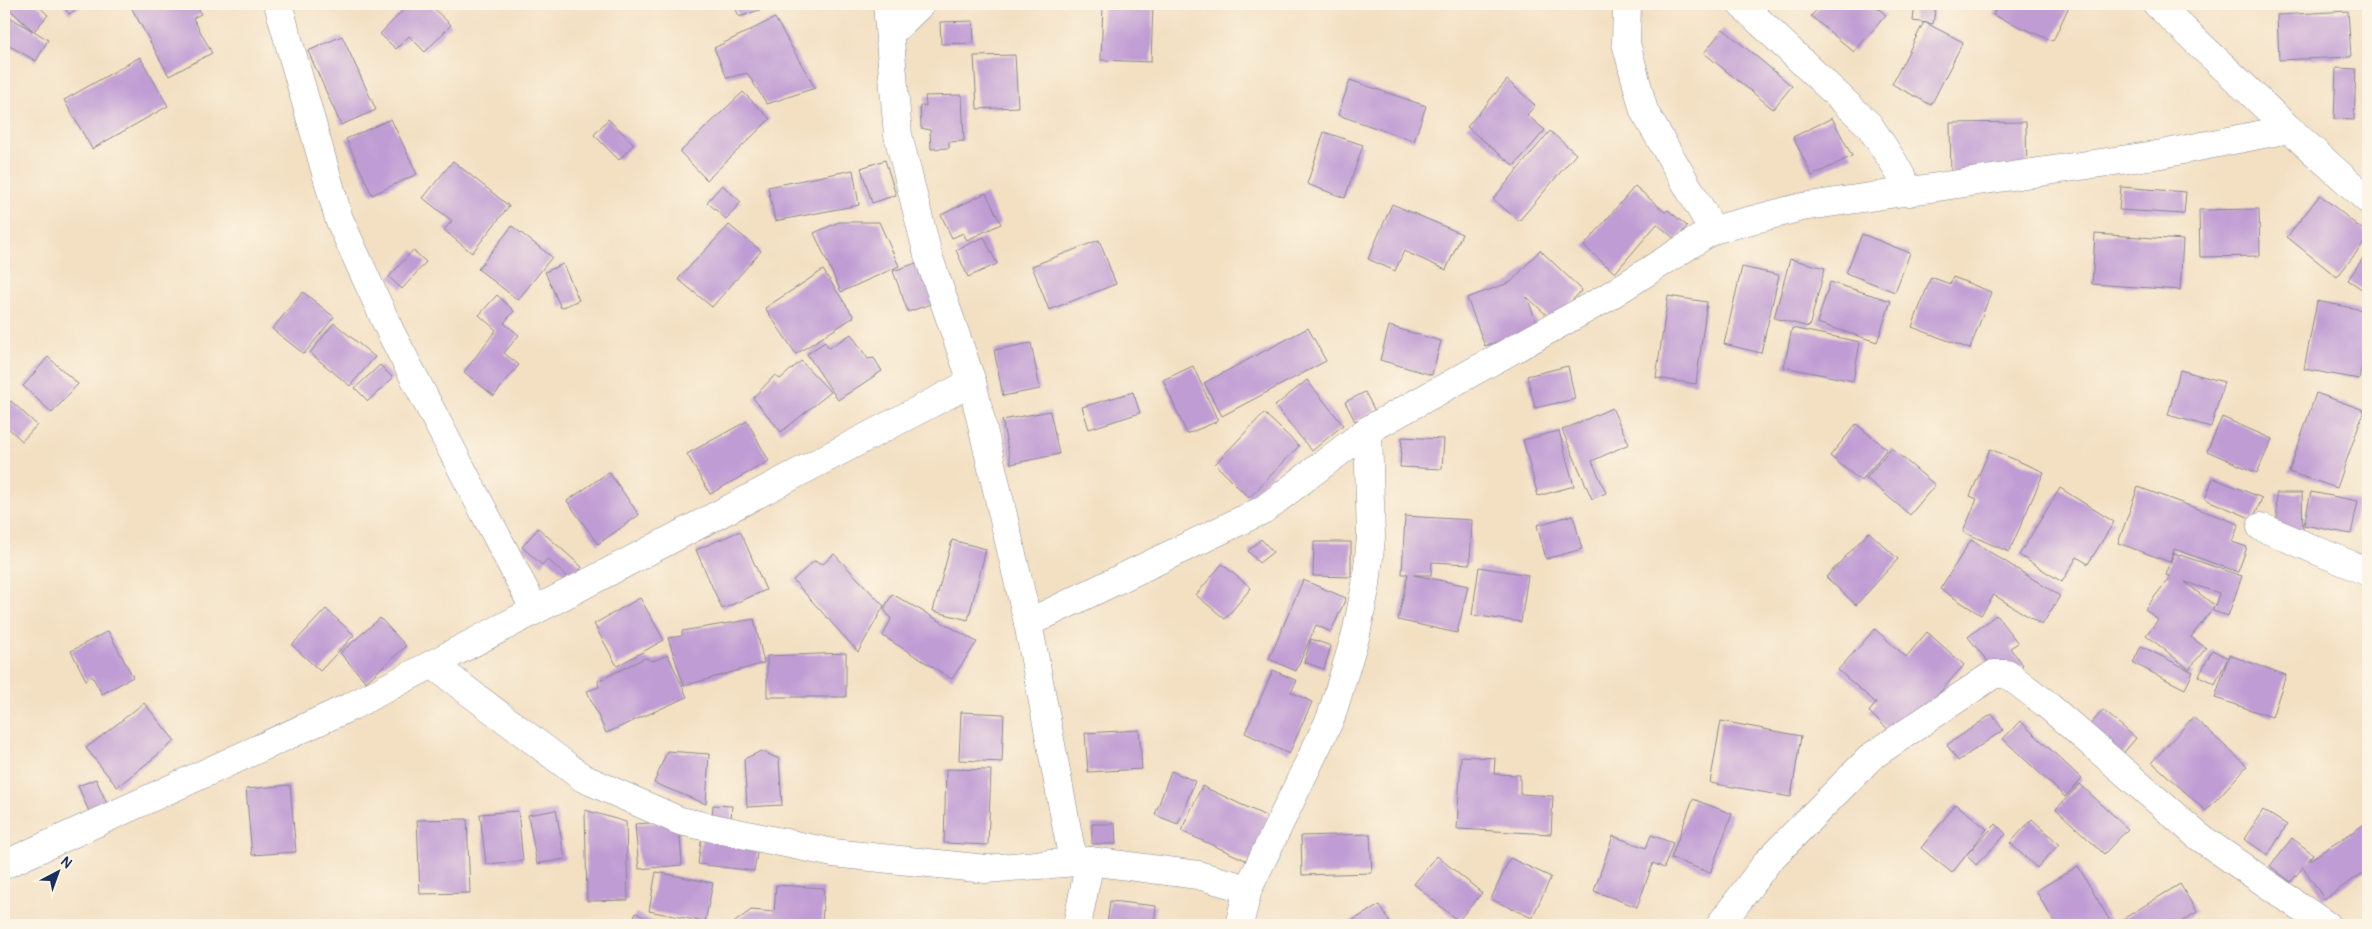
<svg xmlns="http://www.w3.org/2000/svg" width="2372" height="929" viewBox="0 0 2372 929" font-family="Pangolin,sans-serif">
  <style>
    .building { fill: #c09cd4; fill-rule: evenodd }
    .lines { fill: none; stroke-linecap: round; stroke-linejoin: round }
    .minor-casing { stroke: #878890; stroke-width: 29 }
    .minor { stroke: #fff; stroke-width: 28 }
  </style>
  <rect width="100%" height="100%" fill="#fcf5e5"/>
  <filter id="ink" filterUnits="userSpaceOnUse"><feTurbulence type="fractalNoise" baseFrequency=".02" numOctaves="2"/><feDisplacementMap in="SourceGraphic" scale="10" xChannelSelector="R" yChannelSelector="G"/><feConvolveMatrix kernelMatrix="1 2 1 2 8 2 1 2 1" color-interpolation-filters="sRGB"/></filter>
  <filter id="wash" filterUnits="userSpaceOnUse"><feTurbulence type="fractalNoise" baseFrequency=".0096" numOctaves="4" result="noise"/><feDisplacementMap in="SourceGraphic" scale="20" xChannelSelector="R" yChannelSelector="G"/><feGaussianBlur stdDeviation="1.12" result="paint"/><feColorMatrix in="noise" values="0 0 0 0 0 0 0 0 0 0 0 0 0 0 0 0 0 1.4 0 .05"/><feComposite in="paint" operator="in"/></filter>
  <g filter="url(#wash)">
    <rect width="100%" height="100%" fill="#f3e0c3"/>
    <g id="blocks">
      <g class="building">
        <polygon points="9,4 36,4 48,15 34,31 48,40 36,61 4,43 4,23 8,16 33,31 6,6"/>
        <polygon points="62,4 85,4 69,14"/>
        <polygon points="138,4 196,4 201,14 193,18 212,53 169,76 131,7"/>
        <polygon points="409,4 429,4 451,25 425,52 409,36 396,49 380,34"/>
        <polygon points="734,4 770,4 771,6 739,17"/>
        <polygon points="1103,4 1153,4 1151,62 1101,60"/>
        <polygon points="1822,4 1873,4 1886,15 1854,52 1811,16"/>
        <polygon points="1915,4 1936,4 1933,24 1913,21"/>
        <polygon points="1998,4 2070,4 2053,41 1993,15"/>
        <polygon points="2348,11 2351,57 2279,60 2277,15"/>
        <polygon points="775,18 815,88 767,104 747,73 727,78 714,48"/>
        <polygon points="973,21 974,43 941,44 940,22"/>
        <polygon points="1924,22 1963,42 1931,105 1892,84"/>
        <polygon points="1723,29 1792,86 1773,109 1704,53"/>
        <polygon points="342,36 376,110 341,125 308,51"/>
        <polygon points="1015,55 1018,107 977,109 974,56"/>
        <polygon points="140,57 168,106 92,149 64,100"/>
        <polygon points="2336,68 2356,69 2354,120 2334,119"/>
        <polygon points="1350,80 1426,106 1414,141 1338,115"/>
        <polygon points="1507,80 1535,105 1527,115 1545,130 1514,166 1467,127"/>
        <polygon points="743,92 770,119 707,180 680,152"/>
        <polygon points="962,95 964,141 949,142 949,148 931,149 930,130 921,128 920,106 926,106 925,96"/>
        <polygon points="1832,118 1852,156 1812,176 1793,137"/>
        <polygon points="391,119 417,174 372,195 346,139"/>
        <polygon points="608,119 634,144 619,160 594,135"/>
        <polygon points="2026,122 2027,176 1951,177 1950,123"/>
        <polygon points="1550,131 1576,154 1519,221 1493,199"/>
        <polygon points="1324,132 1363,145 1345,198 1307,184"/>
        <polygon points="885,160 896,195 872,203 861,168"/>
        <polygon points="453,161 509,206 472,253 444,230 452,221 423,198"/>
        <polygon points="853,170 859,205 775,221 768,187"/>
        <polygon points="722,185 741,202 726,219 707,202"/>
        <polygon points="1635,186 1665,212 1668,210 1687,226 1676,240 1657,224 1615,273 1584,246"/>
        <polygon points="2121,187 2186,192 2184,214 2119,210"/>
        <polygon points="986,193 1001,224 967,240 963,233 952,238 941,215"/>
        <polygon points="2320,195 2368,234 2368,238 2337,277 2287,237"/>
        <polygon points="1392,204 1462,234 1446,270 1404,251 1395,271 1368,259"/>
        <polygon points="2259,209 2260,256 2200,257 2199,210"/>
        <polygon points="839,222 879,222 899,266 841,292 814,233"/>
        <polygon points="729,225 761,251 712,307 678,279"/>
        <polygon points="512,226 552,257 518,300 478,269"/>
        <polygon points="1862,234 1910,253 1895,292 1846,273"/>
        <polygon points="2095,234 2183,240 2180,290 2092,284"/>
        <polygon points="984,237 997,264 968,277 956,250"/>
        <polygon points="1099,240 1116,284 1049,310 1032,266"/>
        <polygon points="413,250 426,262 402,289 389,277"/>
        <polygon points="1540,250 1582,290 1553,321 1527,297 1538,327 1485,346 1467,298 1511,282"/>
        <polygon points="2367,252 2368,253 2368,293 2348,280"/>
        <polygon points="1790,259 1825,268 1809,327 1774,318"/>
        <polygon points="919,262 934,303 908,312 893,271"/>
        <polygon points="563,264 579,300 561,308 545,272"/>
        <polygon points="1742,267 1779,275 1761,353 1724,344"/>
        <polygon points="823,270 854,317 796,354 765,308"/>
        <polygon points="1931,277 1950,284 1953,277 1991,292 1970,349 1912,327"/>
        <polygon points="1830,282 1891,301 1877,342 1817,323"/>
        <polygon points="303,292 334,317 304,354 272,329"/>
        <polygon points="497,295 514,311 504,323 519,335 504,353 519,365 494,396 464,372 496,330 479,315"/>
        <polygon points="1668,296 1707,302 1696,384 1656,378"/>
        <polygon points="2317,301 2368,311 2368,334 2359,379 2304,369"/>
        <polygon points="334,323 375,357 350,386 310,353"/>
        <polygon points="1389,326 1441,341 1432,375 1380,360"/>
        <polygon points="1308,328 1326,361 1222,416 1204,383"/>
        <polygon points="1792,328 1860,342 1853,381 1784,367"/>
        <polygon points="851,334 868,359 874,358 882,371 838,400 807,354 825,342 829,348"/>
        <polygon points="1031,343 1040,389 1003,396 994,350"/>
        <polygon points="48,357 78,384 52,413 23,386"/>
        <polygon points="801,361 831,392 781,432 753,398 775,375 780,379"/>
        <polygon points="380,365 393,378 368,401 355,388"/>
        <polygon points="1193,366 1218,421 1187,434 1163,380"/>
        <polygon points="1568,366 1575,399 1535,408 1527,376"/>
        <polygon points="2180,370 2224,382 2211,427 2168,415"/>
        <polygon points="1307,380 1343,425 1312,451 1275,406"/>
        <polygon points="1133,392 1140,413 1089,429 1082,407"/>
        <polygon points="1365,392 1375,411 1355,421 1345,402"/>
        <polygon points="2316,393 2364,410 2337,488 2289,472"/>
        <polygon points="11,401 37,425 22,441 4,424 4,408"/>
        <polygon points="1612,408 1629,444 1592,461 1606,493 1592,499 1562,430"/>
        <polygon points="1050,411 1059,454 1011,464 1002,420"/>
        <polygon points="1264,413 1299,446 1249,498 1215,464"/>
        <polygon points="2222,417 2272,439 2257,473 2207,451"/>
        <polygon points="747,421 769,461 710,494 687,454"/>
        <polygon points="1856,424 1887,449 1861,481 1830,456"/>
        <polygon points="1559,431 1574,486 1538,496 1523,440"/>
        <polygon points="1402,437 1444,439 1442,469 1400,467"/>
        <polygon points="1891,448 1935,485 1910,515 1866,478"/>
        <polygon points="1990,449 2044,472 2009,552 1963,532 1977,499 1970,496"/>
        <polygon points="609,472 639,515 598,544 567,501"/>
        <polygon points="2213,478 2262,498 2253,519 2205,499"/>
        <polygon points="2138,487 2239,524 2232,542 2247,547 2238,572 2174,549 2170,562 2118,543"/>
        <polygon points="2060,488 2114,522 2088,564 2077,557 2062,582 2019,555"/>
        <polygon points="2311,492 2358,501 2351,534 2304,525"/>
        <polygon points="2276,493 2302,493 2303,532 2278,533"/>
        <polygon points="1573,515 1582,549 1546,559 1537,525"/>
        <polygon points="1405,516 1472,520 1470,564 1432,562 1431,575 1414,575 1468,586 1457,633 1398,620 1408,574 1402,574"/>
        <polygon points="538,528 582,567 571,580 547,559 542,565 522,547"/>
        <polygon points="740,531 766,590 722,609 696,550"/>
        <polygon points="1869,532 1898,559 1856,605 1826,577"/>
        <polygon points="1261,539 1273,552 1259,563 1248,551"/>
        <polygon points="952,540 986,549 968,620 933,611"/>
        <polygon points="1971,540 2060,596 2042,625 1994,595 1981,615 1940,589"/>
        <polygon points="1314,542 1351,542 1351,577 1313,576"/>
        <path d="M2174,553L2242,576L2228,616L2213,611L2214,607L2191,637L2206,648L2189,669L2146,635L2158,620L2145,609L2170,577L2166,575ZM2185,582L2219,593L2215,606Z"/>
        <polygon points="834,554 884,606 858,652 793,580 814,561 823,564"/>
        <polygon points="1222,564 1251,588 1225,619 1196,595"/>
        <polygon points="1479,567 1528,575 1521,622 1472,615"/>
        <polygon points="1303,580 1346,598 1331,632 1316,625 1296,671 1269,659"/>
        <polygon points="892,594 977,642 952,679 883,636 891,619 884,609"/>
        <polygon points="640,598 664,640 617,666 594,624"/>
        <polygon points="326,609 354,635 320,671 292,645"/>
        <polygon points="1996,615 2018,643 2010,648 2023,665 2003,681 1968,637"/>
        <polygon points="380,618 406,646 366,682 340,653"/>
        <polygon points="754,619 764,663 684,686 668,638 682,636 682,631"/>
        <polygon points="1875,629 1906,657 1927,632 1964,665 1899,739 1869,712 1876,703 1838,670"/>
        <polygon points="108,631 133,677 102,694 92,676 86,680 71,651"/>
        <polygon points="1311,639 1331,646 1324,669 1304,662"/>
        <polygon points="2141,646 2193,672 2185,689 2133,663"/>
        <polygon points="2212,650 2228,658 2229,655 2286,675 2272,717 2215,698 2228,658 2215,684 2199,676"/>
        <polygon points="846,653 846,697 767,697 767,656"/>
        <polygon points="668,655 687,697 606,733 587,691 599,687 598,681 645,658 653,661"/>
        <polygon points="1273,670 1297,681 1291,692 1312,702 1289,754 1245,733"/>
        <polygon points="144,703 175,741 117,787 86,748"/>
        <polygon points="2103,710 2136,738 2121,756 2087,728"/>
        <polygon points="961,712 1004,714 1002,762 959,760"/>
        <polygon points="1992,714 2003,730 1958,761 1947,745"/>
        <polygon points="2193,717 2247,766 2206,811 2152,762"/>
        <polygon points="1721,721 1801,736 1791,797 1710,783"/>
        <polygon points="2020,721 2082,779 2065,797 2003,739"/>
        <polygon points="1139,730 1142,769 1088,772 1085,733"/>
        <polygon points="667,751 709,754 706,804 654,783"/>
        <polygon points="761,751 779,759 782,805 747,807 744,759"/>
        <polygon points="1461,756 1495,758 1494,774 1520,775 1520,794 1553,796 1551,834 1457,829"/>
        <polygon points="946,769 991,770 988,845 944,843"/>
        <polygon points="1171,771 1195,781 1178,824 1155,815"/>
        <polygon points="96,779 108,806 90,814 78,786"/>
        <polygon points="2080,784 2128,829 2104,854 2056,809"/>
        <polygon points="290,785 296,852 252,855 246,789"/>
        <polygon points="1202,786 1272,819 1252,863 1181,831"/>
        <polygon points="1693,799 1732,814 1710,873 1671,858"/>
        <polygon points="1956,804 1987,829 1952,873 1921,848"/>
        <polygon points="713,805 732,806 731,820 712,819"/>
        <polygon points="556,810 565,859 537,864 528,815"/>
        <polygon points="585,810 626,822 628,900 587,901"/>
        <polygon points="2263,810 2287,825 2268,855 2244,839"/>
        <polygon points="518,811 523,861 486,864 480,814"/>
        <polygon points="467,819 470,893 420,894 417,820"/>
        <polygon points="2032,819 2059,844 2037,868 2010,843"/>
        <polygon points="679,821 682,865 639,869 635,824"/>
        <polygon points="2368,822 2368,870 2324,899 2303,867 2291,882 2270,866 2292,838 2313,854 2308,861"/>
        <polygon points="1092,824 1115,824 1116,844 1092,844"/>
        <polygon points="1996,824 2006,834 1976,865 1966,855"/>
        <polygon points="1370,834 1372,873 1302,875 1301,836"/>
        <polygon points="702,835 759,843 754,871 698,864"/>
        <polygon points="1651,835 1673,843 1664,868 1653,863 1637,907 1594,891 1613,836 1646,848"/>
        <polygon points="1437,856 1482,893 1458,921 1414,884"/>
        <polygon points="1510,858 1551,877 1532,918 1491,899"/>
        <polygon points="2078,866 2110,921 2102,925 2056,925 2036,891"/>
        <polygon points="656,872 713,883 705,922 649,911"/>
        <polygon points="2180,884 2197,912 2176,925 2113,925"/>
        <polygon points="776,885 824,888 822,925 731,925 751,910 774,912"/>
        <polygon points="1110,901 1156,906 1154,925 1107,925"/>
        <polygon points="1380,905 1391,925 1344,925"/>
        <polygon points="636,913 660,925 629,925"/>
      </g>
    </g>
  </g>
  <g filter="url(#ink)">
    <use href="#blocks" fill-opacity="0" stroke="#878890" stroke-width="1"/>
    <g class="lines">
      <g class="minor-casing">
        <g id="minor">
          <polyline points="278,4 339,219 391,333 535,610"/>
          <polyline points="887,4 898,135 928,255 972,382 1028,623 1073,861"/>
          <polyline points="1627,4 1626,43 1644,111 1713,230"/>
          <polyline points="1741,4 1869,125 1894,163 1910,192"/>
          <polyline points="2157,4 2289,129 2368,200"/>
          <polyline points="890,34 921,4"/>
          <polyline points="2261,527 2368,572"/>
          <polyline points="1028,623 1263,510 1368,430 1606,298 1713,230 1802,207 2162,154 2289,129"/>
          <polyline points="432,664 583,778 680,821 833,853 986,869 1090,861 1198,875 1248,889"/>
          <polyline points="4,865 352,706 972,382"/>
          <polyline points="1077,925 1090,861"/>
          <polyline points="1239,925 1248,889 1331,717 1356,634 1366,585 1371,538 1368,430"/>
          <polyline points="1720,925 1768,861 1872,756 1994,674 2007,674 2045,703 2198,836 2326,925"/>
        </g>
      </g>
      <use href="#minor" class="minor"/>
    </g>
  </g>
  <rect width="2372" height="929" fill="none" stroke="#fcf5e5" stroke-width="20"/>
  <g transform="translate(58 872) rotate(41)" stroke="#fcf5e5" stroke-width="4" paint-order="stroke">
  <path d="M0-4L9 19L0 12L-9 19Z" fill="#1b2f5e"/>
  <text y="-8" font-size="14" font-weight="bold" text-anchor="middle" fill="#1b2f5e">N</text>
  </g>
</svg>
